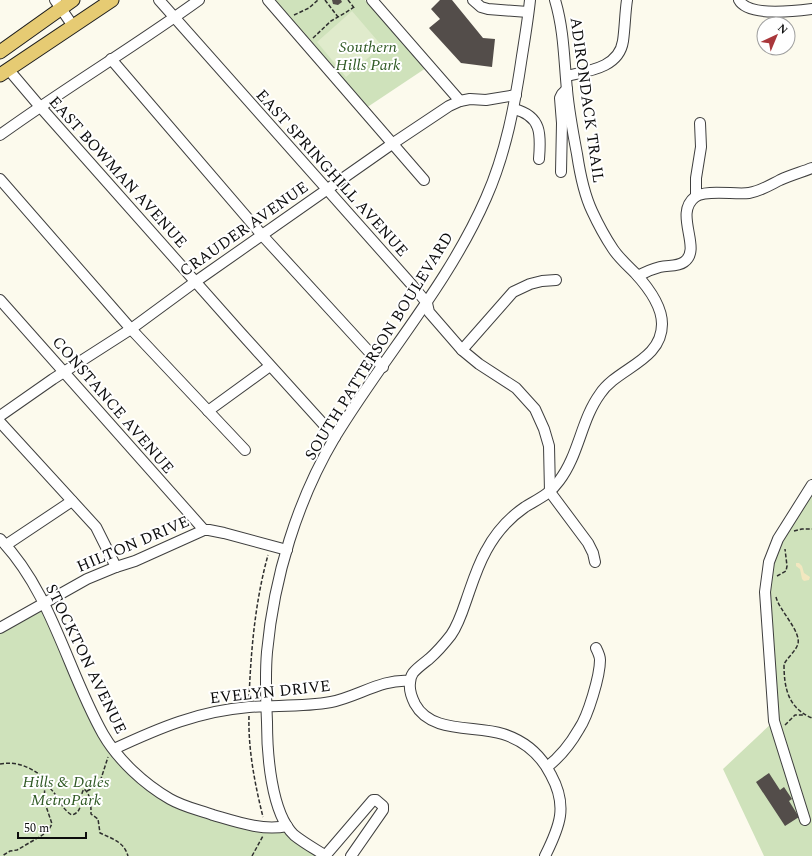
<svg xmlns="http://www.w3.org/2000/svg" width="812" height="856" viewBox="0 0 812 856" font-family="Spectral,serif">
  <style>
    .green { fill: #cfe2bb }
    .sand { fill: #f2e7bf }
    .pitch { fill: #e0ebcc }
    .building { fill: #534d4a }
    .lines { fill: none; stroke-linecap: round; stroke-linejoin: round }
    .minor-casing { stroke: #3f3f3f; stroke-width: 12 }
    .major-casing { stroke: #1d1d1d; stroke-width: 15 }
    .path { stroke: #2e2e2e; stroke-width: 1.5; stroke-dasharray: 4 2; stroke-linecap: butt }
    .minor { stroke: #fff; stroke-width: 10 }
    .major { stroke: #e6cb73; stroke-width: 13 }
    .labels { text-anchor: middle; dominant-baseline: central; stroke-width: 4; stroke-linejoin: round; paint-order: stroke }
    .park-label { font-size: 16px; font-style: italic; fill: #305a25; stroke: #fff }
    .street-label { font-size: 16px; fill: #0c0c0c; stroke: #fff }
  </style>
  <rect width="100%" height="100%" fill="#fcfaed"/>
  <g class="green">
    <polygon points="273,0 365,0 426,68 366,108"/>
    <polygon points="812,485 812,856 764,856 723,769 774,721 769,562"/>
    <polygon points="44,604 104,735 158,792 222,817 287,826 326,856 0,856 0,628"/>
  </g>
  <polygon class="sand" points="796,563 799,563 802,566 804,573 810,577 809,580 804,581 802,579 800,569 796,566"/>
  <polygon class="pitch" points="352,11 382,46 346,77 317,42"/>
  <g class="building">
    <polygon points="332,0 341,0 342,2 338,5 333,4"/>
    <polygon points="440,0 452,0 483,38 495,39 492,67 461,63 429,28 440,19 431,9"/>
    <polygon points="769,773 780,790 784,787 792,799 789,801 799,817 785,826 756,782"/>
  </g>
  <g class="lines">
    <g class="minor-casing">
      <g id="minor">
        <polyline points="55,0 73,26"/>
        <polyline points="159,0 412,285 427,303 429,312 462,350 479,364 516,388 535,409 544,429 549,446 550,492 588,543 593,553 595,562"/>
        <polyline points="268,0 424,180"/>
        <polyline points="372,0 460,101"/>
        <polyline points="473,0 481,7 488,9 528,12"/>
        <path d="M739,0C748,17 796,11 812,9"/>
        <polyline points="111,59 262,235 383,367"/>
        <polyline points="8,69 36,102 240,332 335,437"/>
        <path d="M566,76C588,71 619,68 623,41C625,27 625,13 627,0"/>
        <path d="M514,109C542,116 541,135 539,159"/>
        <path d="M0,135C65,88 134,47 199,0"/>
        <polyline points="561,172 562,123 560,98 562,94 567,89"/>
        <polyline points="0,179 131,329 245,450"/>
        <polyline points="696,196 696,178 701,147 700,123"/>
        <path d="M638,276C645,272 652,269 660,267C668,265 677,267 684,262C703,249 673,214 695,197C705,189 736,195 749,193C761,191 770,185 780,180C791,175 802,172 812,168"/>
        <polyline points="0,300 204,530"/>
        <polyline points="462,350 513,292 530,284 542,281 556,280"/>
        <polyline points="208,411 270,366"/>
        <polyline points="0,416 53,379 131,329 195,282 392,144 449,106 460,101 470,99 486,100 516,95"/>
        <polyline points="0,422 96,527 116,567"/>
        <path d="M0,539C52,593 67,670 103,734C118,760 144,784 170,799C184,807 199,810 213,815C237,822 262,831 287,826"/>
        <polyline points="6,545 72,501"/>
        <polyline points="0,628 87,579 116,567 135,561 204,530 209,530 224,533 287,550"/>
        <path d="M114,749C159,728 199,711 249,707C277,705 304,707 331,702C357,697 383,678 410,681"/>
        <path d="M547,767C560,757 571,743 579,729C588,716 600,676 600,660C600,656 598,652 596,648"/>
        <polyline points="805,820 774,721 765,592 769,562 778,539 812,485"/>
        <polyline points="325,856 373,800 376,800 383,806 383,810 351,856"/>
        <path d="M326,856C315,849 304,843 294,835C271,813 267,753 267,722C266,699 265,675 267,652C274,577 297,501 335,437C384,356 448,285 486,198C506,153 515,104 522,56C525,37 528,19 530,0"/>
        <path d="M545,856C560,826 568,806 551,775C541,755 525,741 503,734C475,725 431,734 415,704C412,698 409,690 410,683C410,680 411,676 413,673C417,668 424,663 429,659C437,652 444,644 451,635C458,625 462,613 466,601C472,584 477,567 486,551C495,534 509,518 525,507C538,499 550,494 559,481C579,455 581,420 600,394C617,368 662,361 662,324C662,305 647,286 635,273C627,265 619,258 613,249C605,237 598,224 592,211C584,194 580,174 577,154C573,133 569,112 567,90C564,60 564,30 555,0"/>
      </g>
    </g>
    <g class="major-casing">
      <g id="major">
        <polyline points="0,52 73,0"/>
        <polyline points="0,75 112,0"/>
      </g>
    </g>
    <g class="path">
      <polyline points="325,0 338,17"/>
      <polyline points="348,0 355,9"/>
      <polyline points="294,15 309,8 318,0"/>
      <polyline points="313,38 331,21 345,13 354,7"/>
      <polyline points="794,531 802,529 812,529"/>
      <polyline points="777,576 786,571 787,566 785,549"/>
      <path d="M776,597C779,610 801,631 798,644C795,652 788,657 784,664C784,688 788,708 812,718"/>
      <path d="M249,698C251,650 255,602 268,555"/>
      <path d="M249,716C248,749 255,785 263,817"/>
      <polyline points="785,725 795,715 803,715"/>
      <path d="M0,764C17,761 30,767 43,777L45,785L44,800L52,824L48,831L41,836L17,850L10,851L2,856"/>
      <path d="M45,785C58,791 59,808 72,815C85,811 78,798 84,789C91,794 91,806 91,814L98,819L100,833C113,839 124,842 128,856"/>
      <polyline points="87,791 99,785 108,757"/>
      <polyline points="252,856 263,836"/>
    </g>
    <use href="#minor" class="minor"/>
    <use href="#major" class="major"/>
  </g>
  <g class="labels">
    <g class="park-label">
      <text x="368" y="47">Southern<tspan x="368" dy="18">Hills Park</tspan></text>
      <text x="66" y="782">Hills &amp; Dales<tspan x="66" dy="18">MetroPark</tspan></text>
    </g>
    <g class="street-label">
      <text transform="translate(587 100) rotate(82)">ADIRONDACK TRAIL</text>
      <text transform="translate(118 172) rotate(48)">EAST BOWMAN AVENUE</text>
      <text transform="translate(332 173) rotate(48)">EAST SPRINGHILL AVENUE</text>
      <text transform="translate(244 229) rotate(-35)">CRAUDER AVENUE</text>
      <text transform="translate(379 346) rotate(-58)">SOUTH PATTERSON BOULEVARD</text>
      <text transform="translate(113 405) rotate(49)">CONSTANCE AVENUE</text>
      <text transform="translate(133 544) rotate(-23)">HILTON DRIVE</text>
      <text transform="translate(86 659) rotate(64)">STOCKTON AVENUE</text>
      <text transform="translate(270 692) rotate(-6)">EVELYN DRIVE</text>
    </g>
  </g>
  <g transform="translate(776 36) rotate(44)"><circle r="19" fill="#ffffff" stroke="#9e9e9e"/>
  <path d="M0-3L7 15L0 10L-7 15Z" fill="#a9373b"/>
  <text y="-6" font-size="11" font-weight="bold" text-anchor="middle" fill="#0c0c0c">N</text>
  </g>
  <path d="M18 832v6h68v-6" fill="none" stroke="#0c0c0c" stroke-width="2"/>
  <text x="24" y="832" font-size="12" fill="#0c0c0c" stroke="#ffffff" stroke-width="3" paint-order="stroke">50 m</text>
</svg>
